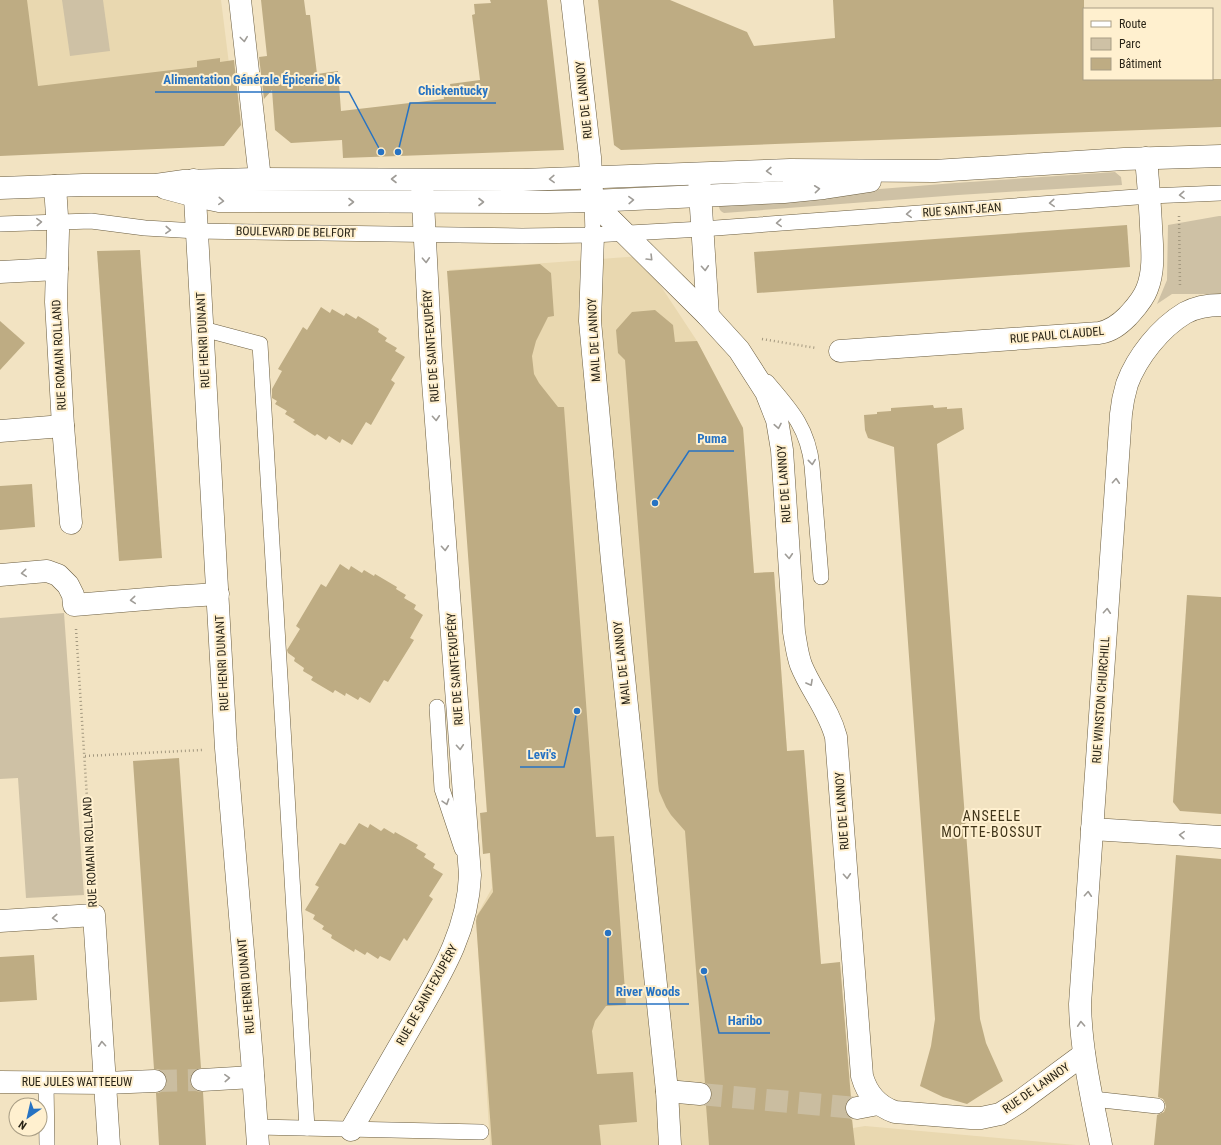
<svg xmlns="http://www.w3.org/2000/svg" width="1221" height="1145" viewBox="0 0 1221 1145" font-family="'Roboto Condensed',sans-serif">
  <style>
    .built { fill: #e9d8b0 }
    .green { fill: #cec1a5 }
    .building { fill: #beac83 }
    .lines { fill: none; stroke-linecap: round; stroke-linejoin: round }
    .pedestrian-tunnel { stroke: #cabda0; stroke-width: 22; stroke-dasharray: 22 11; stroke-linecap: butt }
    .minor-tunnel { stroke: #cabda0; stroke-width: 22; stroke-dasharray: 22 11; stroke-linecap: butt }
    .service-casing { stroke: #6a5d40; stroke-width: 16 }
    .pedestrian-casing { stroke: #6a5d40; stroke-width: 23 }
    .minor-casing { stroke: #6a5d40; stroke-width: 23 }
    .tertiary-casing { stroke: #6a5d40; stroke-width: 23 }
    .secondary-casing { stroke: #6a5d40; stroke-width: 23 }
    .path { stroke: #a3987f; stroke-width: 2.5; stroke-dasharray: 1 3; stroke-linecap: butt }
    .service { stroke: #fff; stroke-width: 15 }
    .pedestrian { stroke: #fff; stroke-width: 22 }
    .minor { stroke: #fff; stroke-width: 22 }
    .tertiary { stroke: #fff; stroke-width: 22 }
    .secondary { stroke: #fff; stroke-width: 22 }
    .oneway { stroke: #9f9c97 }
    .labels { text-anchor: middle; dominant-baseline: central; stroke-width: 4; stroke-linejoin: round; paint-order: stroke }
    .street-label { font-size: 12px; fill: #292417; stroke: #fff0cf }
    .quarter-label { font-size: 14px; letter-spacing: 1px; fill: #413519; stroke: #fff0cf }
    .leader { fill: none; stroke: #2773c3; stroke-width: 1.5 }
    .callout-dot { fill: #2773c3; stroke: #fff0cf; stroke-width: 1.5 }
    .callout-label { font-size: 13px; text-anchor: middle; font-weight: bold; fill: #2773c3; stroke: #fff0cf; stroke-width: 4; stroke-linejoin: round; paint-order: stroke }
  </style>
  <rect width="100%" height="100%" fill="#f2e3c2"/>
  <g class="built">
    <polygon points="0,0 221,0 232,88 0,115"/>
    <polygon points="641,256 697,341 743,428 754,573 774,572 787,751 804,750 821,964 851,1096 853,1128 865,1126 1076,1145 490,1145 476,917 492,888 449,270"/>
  </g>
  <g class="green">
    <polygon points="62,0 103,0 110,51 70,56"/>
    <path d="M1115,172L1121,177L1122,185L958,195L724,213C720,211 719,209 719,205L842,192L955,183Z"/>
    <polygon points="1219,216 1221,216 1221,294 1172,294 1157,304 1167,280 1168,225"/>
    <polygon points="64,613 84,895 26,898 18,778 0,779 0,618"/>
  </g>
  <g class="building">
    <polygon points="0,0 27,0 38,86 197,67 197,61 220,58 220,62 234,60 241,125 224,146 0,156"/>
    <polygon points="261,0 304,0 306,15 310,15 317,74 338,71 341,111 444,99 443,91 451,90 450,84 480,80 472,15 475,14 474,4 491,3 490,0 547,0 564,150 343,158 342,140 291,143 275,130 272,90 264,99 259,57 267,56"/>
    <polygon points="598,0 670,0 747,32 754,46 835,38 833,0 1084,0 1084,79 1221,79 1221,127 621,150 614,145"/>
    <polygon points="1127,225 1130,267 757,293 754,252"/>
    <polygon points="140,250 162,558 119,561 97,251"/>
    <polygon points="540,264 551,273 554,316 548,317 536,341 532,356 534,374 539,383 558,407 564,407 596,837 614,836 626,1005 606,1006 595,1021 592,1031 597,1074 633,1072 637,1122 599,1125 601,1145 492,1145 476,921 477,916 493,892 490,853 483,854 480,813 487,812 447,271"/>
    <polygon points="321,307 330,313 332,309 344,316 346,313 356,319 358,316 379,329 378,332 387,338 385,341 397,348 395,351 405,357 391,380 395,383 371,425 366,422 352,445 342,439 340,443 329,436 326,440 317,434 315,436 293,422 295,420 285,414 287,411 275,404 277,401 272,398 272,389 282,371 278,369 303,327 307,330"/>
    <polygon points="655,310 673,325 675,342 697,341 743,428 754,573 774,572 787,751 804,750 821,964 840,962 851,1098 845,1104 845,1110 847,1116 852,1120 855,1145 709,1145 706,1105 710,1101 712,1095 711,1088 705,1083 685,831 671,815 666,807 659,791 658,783 625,360 618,353 616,330 632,312"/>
    <polygon points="0,321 25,343 0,370"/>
    <polygon points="933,405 934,408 947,407 947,409 962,408 964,429 937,444 980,1019 986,1043 1003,1081 967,1104 943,1097 920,1086 931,1046 935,1019 894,447 868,438 865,430 864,415 877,414 877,412 891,411 891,408"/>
    <polygon points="32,484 35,527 0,530 0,486"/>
    <polygon points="340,564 349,570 351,566 362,573 364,570 374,576 375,574 397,587 396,589 406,595 404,598 416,605 414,609 423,615 410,638 414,640 388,682 384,680 370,703 360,697 358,700 346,693 345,696 335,690 333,693 311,680 313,677 303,671 304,668 294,661 295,658 288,653 287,650 300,629 296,626 321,584 326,587"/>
    <polygon points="1187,595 1221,597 1221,814 1180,811 1173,802"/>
    <polygon points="179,758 201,1068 195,1070 191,1074 190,1081 191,1087 196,1091 203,1092 206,1145 159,1145 156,1093 161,1092 166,1087 167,1080 165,1074 161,1070 154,1069 133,761"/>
    <polygon points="359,823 368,828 370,824 381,831 384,828 394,834 395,832 418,845 416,848 426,854 424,857 435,864 433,868 443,874 429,896 433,899 407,941 404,938 390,961 380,956 378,959 367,952 365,955 355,949 354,952 331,938 332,935 322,929 324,926 313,919 315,915 305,910 319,887 315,885 340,843 345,845"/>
    <polygon points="1176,855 1221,859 1221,1145 1154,1145 1157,1115 1164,1112 1166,1107 1165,1103 1163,1099 1158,1097"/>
    <polygon points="34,955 37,1000 0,1002 0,957"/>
  </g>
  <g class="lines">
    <polyline class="pedestrian-tunnel" points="700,1094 857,1108"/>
    <polyline class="minor-tunnel" points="155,1081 202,1080"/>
    <g class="service-casing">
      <g id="service">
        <polyline points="592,201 593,235"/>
        <polyline points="0,224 91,221 145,228 197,231 522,236 593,235 702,229 1150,196 1221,193"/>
        <polyline points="203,329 260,344 307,1128"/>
        <path d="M767,382C791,410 808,428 812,466L821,577"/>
        <polyline points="437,707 442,789 462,849"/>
        <polyline points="46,1083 47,1145"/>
        <polyline points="1093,1099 1157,1106"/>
        <polyline points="257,1127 481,1132"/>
      </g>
    </g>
    <g class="pedestrian-casing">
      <g id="pedestrian">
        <polyline points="593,235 590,321 612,561 667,1091 670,1145"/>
        <polyline points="667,1091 700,1094"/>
        <polyline points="857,1108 878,1104"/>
      </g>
    </g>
    <g class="minor-casing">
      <g id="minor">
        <polyline points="240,0 260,179"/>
        <polyline points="699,177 708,316"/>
        <polyline points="55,186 58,231 56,302 63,426 71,523"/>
        <path d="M592,201L708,316L739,350L766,392L777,420L782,450L794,632C796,643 797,654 801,665C811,690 829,710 836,737L862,1076C867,1094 877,1106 895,1112L971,1118H981L1000,1114L1019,1102L1084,1054"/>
        <polyline points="0,272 57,269"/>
        <path d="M840,351L1099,333C1111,331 1119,325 1128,316C1135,308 1143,300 1147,289C1155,269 1152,247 1151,226C1150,203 1148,181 1146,158"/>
        <polyline points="0,431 63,426"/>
        <polyline points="0,575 47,571 58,575 68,585 73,595 74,605 171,597 218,594"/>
        <polyline points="1092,829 1221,837"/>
        <polyline points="0,921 94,915 109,1145"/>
        <polyline points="202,1080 253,1077"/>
        <polyline points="0,1082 105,1083 155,1081"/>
        <path d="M351,1130C371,1095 391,1061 411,1026C439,977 468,933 470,875L431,355L422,183"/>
        <path d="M1101,1145C1092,1098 1081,1052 1080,1004L1121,414C1122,404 1124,394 1127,384C1137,357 1160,328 1185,313C1196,307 1209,305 1221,305"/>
      </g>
    </g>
    <g class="tertiary-casing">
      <polyline id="tertiary" points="194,180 226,748 252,1059 258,1145"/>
    </g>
    <g class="secondary-casing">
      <g id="secondary">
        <polyline points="572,0 590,157 592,192"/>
        <polyline points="0,188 83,185 156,185 184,181 260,179 523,180 790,170 934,171 1124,159 1221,156"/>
        <polyline points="165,188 195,196 219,201 547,202 592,201 784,192 824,188 870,181"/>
      </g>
    </g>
    <g class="path">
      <polyline points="1179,216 1180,287"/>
      <polyline points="762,339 816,348"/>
      <polyline points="76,629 93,890"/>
      <polyline points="85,756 202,750"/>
    </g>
    <use href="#service" class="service"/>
    <use href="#pedestrian" class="pedestrian"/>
    <use href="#minor" class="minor"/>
    <use href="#tertiary" class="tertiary"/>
    <use href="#secondary" class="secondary"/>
  </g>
  <defs><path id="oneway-chevron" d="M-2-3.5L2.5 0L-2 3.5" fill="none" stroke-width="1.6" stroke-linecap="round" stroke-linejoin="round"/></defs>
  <g class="oneway">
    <use href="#oneway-chevron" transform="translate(244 39) rotate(83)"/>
    <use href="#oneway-chevron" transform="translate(769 171) rotate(178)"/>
    <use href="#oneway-chevron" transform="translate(394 179) rotate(-180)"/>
    <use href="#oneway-chevron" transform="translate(552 179) rotate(178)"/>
    <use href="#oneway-chevron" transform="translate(817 189) rotate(-6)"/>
    <use href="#oneway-chevron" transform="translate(1182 195) rotate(177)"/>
    <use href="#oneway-chevron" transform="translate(631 200) rotate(-2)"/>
    <use href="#oneway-chevron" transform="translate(221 201) rotate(4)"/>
    <use href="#oneway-chevron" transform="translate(351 202)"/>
    <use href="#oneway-chevron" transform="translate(481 202)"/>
    <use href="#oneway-chevron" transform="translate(1052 203) rotate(176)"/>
    <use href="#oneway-chevron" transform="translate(909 214) rotate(176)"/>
    <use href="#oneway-chevron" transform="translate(39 222) rotate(-3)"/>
    <use href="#oneway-chevron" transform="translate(779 223) rotate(176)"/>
    <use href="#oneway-chevron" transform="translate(168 230) rotate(3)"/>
    <use href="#oneway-chevron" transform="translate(650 258) rotate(45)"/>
    <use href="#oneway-chevron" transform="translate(426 260) rotate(87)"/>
    <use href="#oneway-chevron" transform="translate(705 268) rotate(86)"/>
    <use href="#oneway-chevron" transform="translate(436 418) rotate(86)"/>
    <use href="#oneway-chevron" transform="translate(778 426) rotate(79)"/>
    <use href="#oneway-chevron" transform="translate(812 462) rotate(84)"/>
    <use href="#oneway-chevron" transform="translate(1116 481) rotate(-86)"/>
    <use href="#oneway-chevron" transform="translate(445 548) rotate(86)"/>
    <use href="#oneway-chevron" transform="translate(789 556) rotate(86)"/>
    <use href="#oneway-chevron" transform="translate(24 573) rotate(175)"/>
    <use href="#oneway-chevron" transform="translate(133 600) rotate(175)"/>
    <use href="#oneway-chevron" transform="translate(1107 611) rotate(-86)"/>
    <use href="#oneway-chevron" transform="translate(810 683) rotate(61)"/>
    <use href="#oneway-chevron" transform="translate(460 747) rotate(86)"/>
    <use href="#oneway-chevron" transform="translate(446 802) rotate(72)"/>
    <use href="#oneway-chevron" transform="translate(1182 835) rotate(-176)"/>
    <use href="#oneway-chevron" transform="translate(847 876) rotate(86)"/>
    <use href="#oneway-chevron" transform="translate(1088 894) rotate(-86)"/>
    <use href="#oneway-chevron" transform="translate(55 918) rotate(177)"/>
    <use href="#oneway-chevron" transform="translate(1081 1024) rotate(-93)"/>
    <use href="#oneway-chevron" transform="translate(102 1044) rotate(-94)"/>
    <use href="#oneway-chevron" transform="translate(227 1078) rotate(-3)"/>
  </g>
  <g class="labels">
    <g class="street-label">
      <text transform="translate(584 100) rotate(-96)">RUE DE LANNOY</text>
      <text transform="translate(962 210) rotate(-4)">RUE SAINT-JEAN</text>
      <text transform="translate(296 232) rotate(1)">BOULEVARD DE BELFORT</text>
      <text transform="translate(1057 335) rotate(-5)">RUE PAUL CLAUDEL</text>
      <text transform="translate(203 340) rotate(-93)">RUE HENRI DUNANT</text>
      <text transform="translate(594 340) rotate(-93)">MAIL DE LANNOY</text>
      <text transform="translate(431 346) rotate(-94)">RUE DE SAINT-EXUPÉRY</text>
      <text transform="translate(59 355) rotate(-93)">RUE ROMAIN ROLLAND</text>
      <text transform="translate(784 484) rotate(-94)">RUE DE LANNOY</text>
      <text transform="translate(222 663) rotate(-93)">RUE HENRI DUNANT</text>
      <text transform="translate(622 663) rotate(-96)">MAIL DE LANNOY</text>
      <text transform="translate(455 669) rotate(-94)">RUE DE SAINT-EXUPÉRY</text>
      <text transform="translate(1101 700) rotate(-86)">RUE WINSTON CHURCHILL</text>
      <text transform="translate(842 811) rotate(-94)">RUE DE LANNOY</text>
      <text transform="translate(90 852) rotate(-93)">RUE ROMAIN ROLLAND</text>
      <text transform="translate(246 986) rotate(-95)">RUE HENRI DUNANT</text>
      <text transform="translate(427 995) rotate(-61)">RUE DE SAINT-EXUPÉRY</text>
      <text x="77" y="1082">RUE JULES WATTEEUW</text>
      <text transform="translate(1036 1088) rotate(-35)">RUE DE LANNOY</text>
    </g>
    <g class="quarter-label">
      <text x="992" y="816">ANSEELE<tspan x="992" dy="16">MOTTE-BOSSUT</tspan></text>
    </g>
  </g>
  <path class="leader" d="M381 152L349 92H155M398 152L410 103H496M655 503L689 451H734M577 711L564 767H520M608 933L608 1004H689M704 971L719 1033H770"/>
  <g class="callout-dot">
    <circle cx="381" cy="152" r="4"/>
    <circle cx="398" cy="152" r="4"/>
    <circle cx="655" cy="503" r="4"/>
    <circle cx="577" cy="711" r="4"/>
    <circle cx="608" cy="933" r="4"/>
    <circle cx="704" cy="971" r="4"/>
  </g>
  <g class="callout-label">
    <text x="252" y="84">Alimentation Générale Épicerie Dk</text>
    <text x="453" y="95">Chickentucky</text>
    <text x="712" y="443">Puma</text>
    <text x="542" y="759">Levi's</text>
    <text x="648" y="996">River Woods</text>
    <text x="745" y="1025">Haribo</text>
  </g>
  <rect x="1083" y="8" width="130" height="72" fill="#fff0cf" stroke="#a99e85"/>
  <rect x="1091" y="21" width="20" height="6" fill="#ffffff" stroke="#a99e85"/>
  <text x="1119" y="28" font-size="12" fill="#292417">Route</text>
  <rect x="1091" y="38" width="20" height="12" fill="#cec1a5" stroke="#a99e85"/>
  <text x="1119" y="48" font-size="12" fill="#292417">Parc</text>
  <rect x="1091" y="58" width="20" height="12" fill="#beac83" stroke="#a99e85"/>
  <text x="1119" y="68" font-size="12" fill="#292417">Bâtiment</text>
  <g transform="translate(28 1117) rotate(214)"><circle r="19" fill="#fff0cf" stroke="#a99e85"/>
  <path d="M0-3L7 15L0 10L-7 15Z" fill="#2773c3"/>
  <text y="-6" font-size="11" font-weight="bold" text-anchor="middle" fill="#292417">N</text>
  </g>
</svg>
